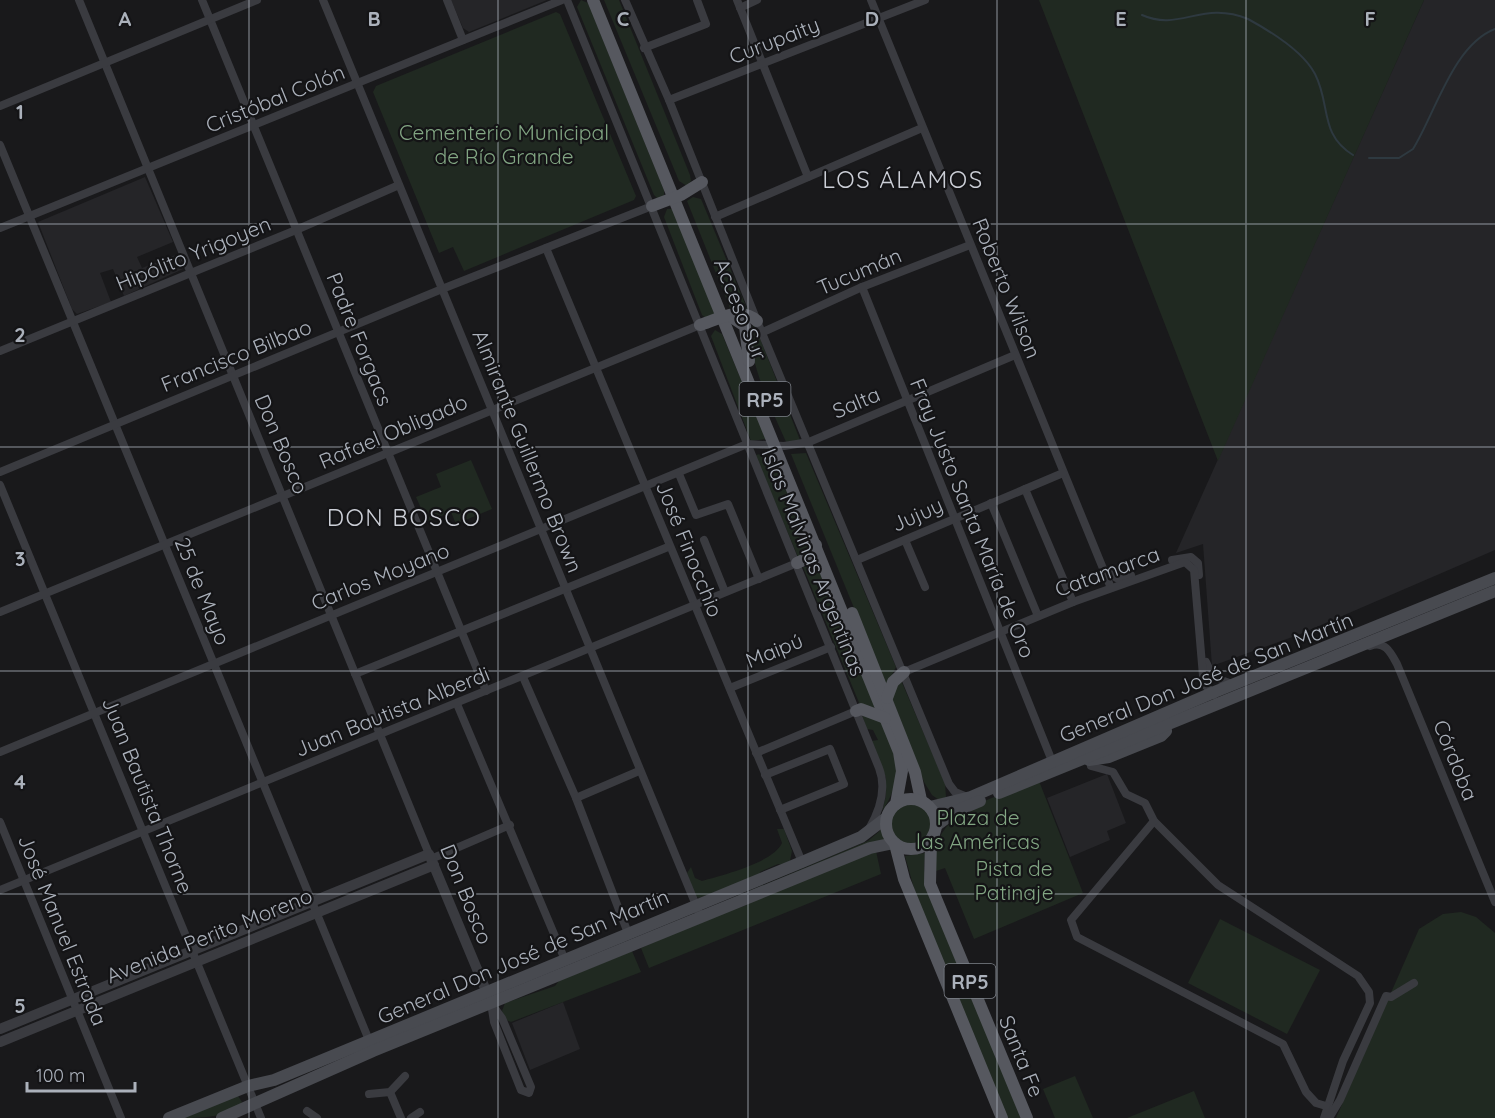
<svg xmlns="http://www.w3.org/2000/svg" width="1495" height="1118" viewBox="0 0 1495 1118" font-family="Quicksand,sans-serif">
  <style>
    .built { fill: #252528 }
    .green { fill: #202921 }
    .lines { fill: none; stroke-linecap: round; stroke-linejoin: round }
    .stream { stroke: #2e3940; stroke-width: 2 }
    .minor { stroke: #3a3b40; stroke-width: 8 }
    .tertiary { stroke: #3a3b40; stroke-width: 10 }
    .secondary { stroke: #484a50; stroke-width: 12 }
    .primary { stroke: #56585f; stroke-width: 12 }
    .grid { fill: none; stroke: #abb1bb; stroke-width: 1.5; stroke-opacity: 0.55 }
    .labels { text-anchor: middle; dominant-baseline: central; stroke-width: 4.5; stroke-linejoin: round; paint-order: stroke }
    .shield { fill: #141416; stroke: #7e828a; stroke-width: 1.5 }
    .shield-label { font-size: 20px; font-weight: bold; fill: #abb1bb }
    .street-label { font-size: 21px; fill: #abb1bb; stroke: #141416 }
    .park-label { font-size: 21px; fill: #82a683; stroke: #141416 }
    .quarter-label { font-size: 24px; letter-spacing: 1.5px; fill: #cccfd7; stroke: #141416 }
    .grid-label { font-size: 20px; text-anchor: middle; font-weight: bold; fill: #abb1bb; stroke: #141416; stroke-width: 4.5; stroke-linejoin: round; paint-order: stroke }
  </style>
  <rect width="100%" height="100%" fill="#19191b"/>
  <g class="built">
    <polygon points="451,0 547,0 469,32 463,28"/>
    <polygon points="1424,0 1495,0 1495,550 1298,635 1212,666 1203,544 1176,553"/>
    <polygon points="145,177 173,242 137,257 142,268 178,254 183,269 124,296 113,269 100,273 111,302 77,314 72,309 38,222"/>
    <polygon points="1107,774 1126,823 1107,831 1110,840 1070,857 1047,798"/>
    <polygon points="563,1002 580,1049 530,1070 512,1023"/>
  </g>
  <g class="green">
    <polygon points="581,0 588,3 664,190 664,195 658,199 654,195 577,7"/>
    <polygon points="604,0 619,0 690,175 691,181 687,186 679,181"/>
    <polygon points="1039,0 1424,0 1218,461"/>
    <polygon points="556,12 560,14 636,196 634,200 464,271 453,247 439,253 373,92 376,86"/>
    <polygon points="693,197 701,199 748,311 730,308 687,201"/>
    <polygon points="667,209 672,209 715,310 714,315 706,318 702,315 664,217"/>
    <path d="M754,323L800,440L786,442C775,416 741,349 754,323Z"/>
    <polygon points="715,330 722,334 766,439 751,441 711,336"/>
    <polygon points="767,453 772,457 811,549 798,557 755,455"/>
    <polygon points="806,453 896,667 886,686 791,454"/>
    <polygon points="471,460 492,509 456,524 451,512 427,522 416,497 441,487 436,474"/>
    <polygon points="817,565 878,709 860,705 803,567"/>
    <polygon points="900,678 945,783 946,797 939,800 932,795 924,782 891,696"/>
    <path d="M861,713L882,721C895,756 906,776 882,811L886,796V778L871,741L878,740L873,730L867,729Z"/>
    <path d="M1039,781L1083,893L974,939L945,868L933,872C934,863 934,852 937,844C950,805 1004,795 1039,781Z"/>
    <circle cx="912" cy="824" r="21"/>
    <path d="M777,829H784L792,851L790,861L784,865L778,864L760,872V875L699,898L695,896L687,873L691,867L695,878L702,881C722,875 773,863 782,843Z"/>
    <polygon points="882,829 886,843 709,908 868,841"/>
    <path d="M876,851L881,874L649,968L641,948L728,909C739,908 750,906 757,897Z"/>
    <polygon points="925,853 924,870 1021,1118 1007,1118 915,892 905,856"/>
    <polygon points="1461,912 1476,917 1495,933 1495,1118 1336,1118 1419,929 1443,914"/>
    <polygon points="1220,919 1320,970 1287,1034 1188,983"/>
    <polygon points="632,951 641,972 511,1022 506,1020 502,1011 505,1003 555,986 559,981"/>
    <polygon points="1075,1076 1093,1118 1055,1118 1043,1089"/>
    <polygon points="1194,1091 1205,1118 1127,1118"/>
    <path d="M238,1096L242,1102C231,1118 198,1118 179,1118Z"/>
  </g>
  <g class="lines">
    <g class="stream">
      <path d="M1142,15C1180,32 1202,0 1248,19C1270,31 1303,51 1315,74C1331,105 1319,134 1353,155"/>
      <path d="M1369,158H1399L1413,149C1435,114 1453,45 1495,29"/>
    </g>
    <g class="minor">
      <polyline points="79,0 429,854"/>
      <polyline points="202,0 486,691"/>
      <polyline points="323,0 698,910"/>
      <polyline points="447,0 463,40"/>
      <path d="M567,0L879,768C887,789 880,810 869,829"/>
      <polyline points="625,0 669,100 757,321 949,784 955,792 967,797"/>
      <polyline points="737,0 808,177"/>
      <polyline points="871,0 1111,588"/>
      <polyline points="740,8 757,0"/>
      <polyline points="644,48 706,24 697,0"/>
      <polyline points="669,100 925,0"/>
      <polyline points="0,106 257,0"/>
      <polyline points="0,145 371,1045"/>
      <polyline points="715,217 922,128"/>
      <polyline points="0,228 562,0"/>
      <polyline points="546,248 802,862"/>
      <polyline points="862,287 1052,761"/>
      <polyline points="763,332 862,287 970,245"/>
      <polyline points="0,351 296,230 399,185"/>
      <polyline points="0,472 442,289 652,206"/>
      <polyline points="679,474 696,515 728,504 759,579"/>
      <polyline points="0,485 261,1118"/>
      <polyline points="1025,489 1073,602"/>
      <polyline points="991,503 1038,616"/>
      <polyline points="704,540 725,592"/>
      <polyline points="905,540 925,587"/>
      <polyline points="857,560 1063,473"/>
      <polyline points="1172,560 1191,557 1198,563 1199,575"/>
      <polyline points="1106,571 1118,579 1131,575"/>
      <polyline points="0,612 700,325"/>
      <path d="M1370,646C1385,640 1391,653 1397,664L1495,902"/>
      <polyline points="1206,662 1213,677 1232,684"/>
      <polyline points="904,672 1073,602 1185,562 1194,570 1203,676 1206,686 1214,695"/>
      <polyline points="355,674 668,547"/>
      <polyline points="523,677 576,798 628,933"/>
      <polyline points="730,688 831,647"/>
      <polyline points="457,704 565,960"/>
      <polyline points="0,752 747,444 784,446 809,442 1015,355"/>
      <polyline points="756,753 856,711"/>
      <polyline points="1092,759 1091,766 1113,772 1126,794 1145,803 1154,821 1218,885 1358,976 1369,992 1370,1003 1343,1061 1324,1118"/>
      <polyline points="765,775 830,749 844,784 780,810"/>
      <polyline points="576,798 639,771"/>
      <polyline points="1154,821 1071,920 1077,937 1283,1044 1306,1092 1316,1103 1326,1106"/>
      <polyline points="0,822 121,1118"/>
      <polyline points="431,859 510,825"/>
      <polyline points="0,890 797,563"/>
      <polygon points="491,1003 502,1018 531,1087 529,1093 521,1090 494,1022"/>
      <polyline points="390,1092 401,1118"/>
      <polyline points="369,1094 390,1092 405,1076"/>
      <polyline points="307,1111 317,1118"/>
      <polyline points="411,1118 420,1112"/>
      <polyline points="1329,1118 1340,1100 1386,996 1391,997 1414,983"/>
    </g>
    <g class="tertiary">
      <polyline points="0,1029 429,854 487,993"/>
      <polyline points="0,1042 434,865"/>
    </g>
    <g class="secondary">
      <polyline points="1089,760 1109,757 1161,736 1166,731 1162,719"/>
      <polyline points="999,793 1495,591"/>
      <polyline points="930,807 971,797 1212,693 1495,578"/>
      <polyline points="937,825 956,811 980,801"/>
      <polyline points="169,1118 248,1086 274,1080 308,1066 802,862 861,837 886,818"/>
      <polyline points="222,1118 373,1051 870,848 894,843"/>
    </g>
    <g class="primary">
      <polyline points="593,0 899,752 902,771 896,804"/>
      <polyline points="652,206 681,195 702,182"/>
      <polyline points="730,316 745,326 749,361"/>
      <path d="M700,325C718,319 741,306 757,321"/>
      <polyline points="797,563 812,556 816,545"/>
      <polyline points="852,613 915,772 921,800"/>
      <polyline points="887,698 893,682 904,672"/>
      <polyline points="856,711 861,709 885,718"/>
      <circle cx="911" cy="824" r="25"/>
      <polyline points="931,840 930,884 1027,1118"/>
      <polyline points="895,844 904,879 1002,1118"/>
    </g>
  </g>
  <path class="grid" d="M249,0V1118M498,0V1118M748,0V1118M997,0V1118M1246,0V1118M0,224H1495M0,447H1495M0,671H1495M0,894H1495"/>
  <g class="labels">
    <g class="shield">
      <rect x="739.5" y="382" width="51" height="34" rx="4.5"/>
      <rect x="944.5" y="964" width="51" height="34" rx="4.5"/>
    </g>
    <g class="shield-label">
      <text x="765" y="399">RP5</text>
      <text x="970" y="981">RP5</text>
    </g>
    <g class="street-label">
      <text transform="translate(774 40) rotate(-21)">Curupaity</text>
      <text transform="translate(275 98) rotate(-22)">Cristóbal Colón</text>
      <text transform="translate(193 253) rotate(-22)">Hipólito Yrigoyen</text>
      <text transform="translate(859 271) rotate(-23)">Tucumán</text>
      <text transform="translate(1007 288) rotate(68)">Roberto Wilson</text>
      <text transform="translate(741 309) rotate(68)">Acceso Sur</text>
      <text transform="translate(360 339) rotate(68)">Padre Forgacs</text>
      <text transform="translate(236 355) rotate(-22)">Francisco Bilbao</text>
      <text transform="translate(856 402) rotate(-23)">Salta</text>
      <text transform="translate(393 431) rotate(-23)">Rafael Obligado</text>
      <text transform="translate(282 444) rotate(67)">Don Bosco</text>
      <text transform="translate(528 451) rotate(68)">Almirante Guillermo Brown</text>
      <text transform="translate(917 514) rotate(-24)">Jujuy</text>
      <text transform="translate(973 518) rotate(68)">Fray Justo Santa María de Oro</text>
      <text transform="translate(690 549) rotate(68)">José Finocchio</text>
      <text transform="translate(814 562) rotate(68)">Islas Malvinas Argentinas</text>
      <text transform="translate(1107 571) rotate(-20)">Catamarca</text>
      <text transform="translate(380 576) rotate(-22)">Carlos Moyano</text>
      <text transform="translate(203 591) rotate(68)">25 de Mayo</text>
      <text transform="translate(774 650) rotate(-22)">Maipú</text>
      <text transform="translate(1206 677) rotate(-22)">General Don José de San Martín</text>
      <text transform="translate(392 711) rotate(-22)">Juan Bautista Alberdi</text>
      <text transform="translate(1456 760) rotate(68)">Córdoba</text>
      <text transform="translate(148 795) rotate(68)">Juan Bautista Thorne</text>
      <text transform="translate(467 894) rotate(68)">Don Bosco</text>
      <text transform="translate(63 930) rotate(68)">José Manuel Estrada</text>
      <text transform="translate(209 935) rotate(-22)">Avenida Perito Moreno</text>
      <text transform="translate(523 956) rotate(-23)">General Don José de San Martín</text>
      <text transform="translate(1022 1056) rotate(68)">Santa Fe</text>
    </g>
    <g class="park-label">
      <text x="504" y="132">Cementerio Municipal<tspan x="504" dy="24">de Río Grande</tspan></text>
      <text x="978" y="817">Plaza de<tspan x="978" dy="24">las Américas</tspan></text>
      <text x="1014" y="868">Pista de<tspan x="1014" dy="24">Patinaje</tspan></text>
    </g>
    <g class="quarter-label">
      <text x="903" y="179">LOS ÁLAMOS</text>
      <text x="404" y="517">DON BOSCO</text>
    </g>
  </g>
  <g class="grid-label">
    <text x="125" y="26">A</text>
    <text x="374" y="26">B</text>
    <text x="623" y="26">C</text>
    <text x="872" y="26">D</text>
    <text x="1121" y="26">E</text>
    <text x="1370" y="26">F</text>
    <text x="20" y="119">1</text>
    <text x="20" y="342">2</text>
    <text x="20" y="566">3</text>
    <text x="20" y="789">4</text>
    <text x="20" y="1013">5</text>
  </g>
  <path d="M27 1082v9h108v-9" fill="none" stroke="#abb1bb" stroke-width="3"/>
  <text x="36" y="1082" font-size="18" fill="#abb1bb" stroke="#141416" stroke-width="4.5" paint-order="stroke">100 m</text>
</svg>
